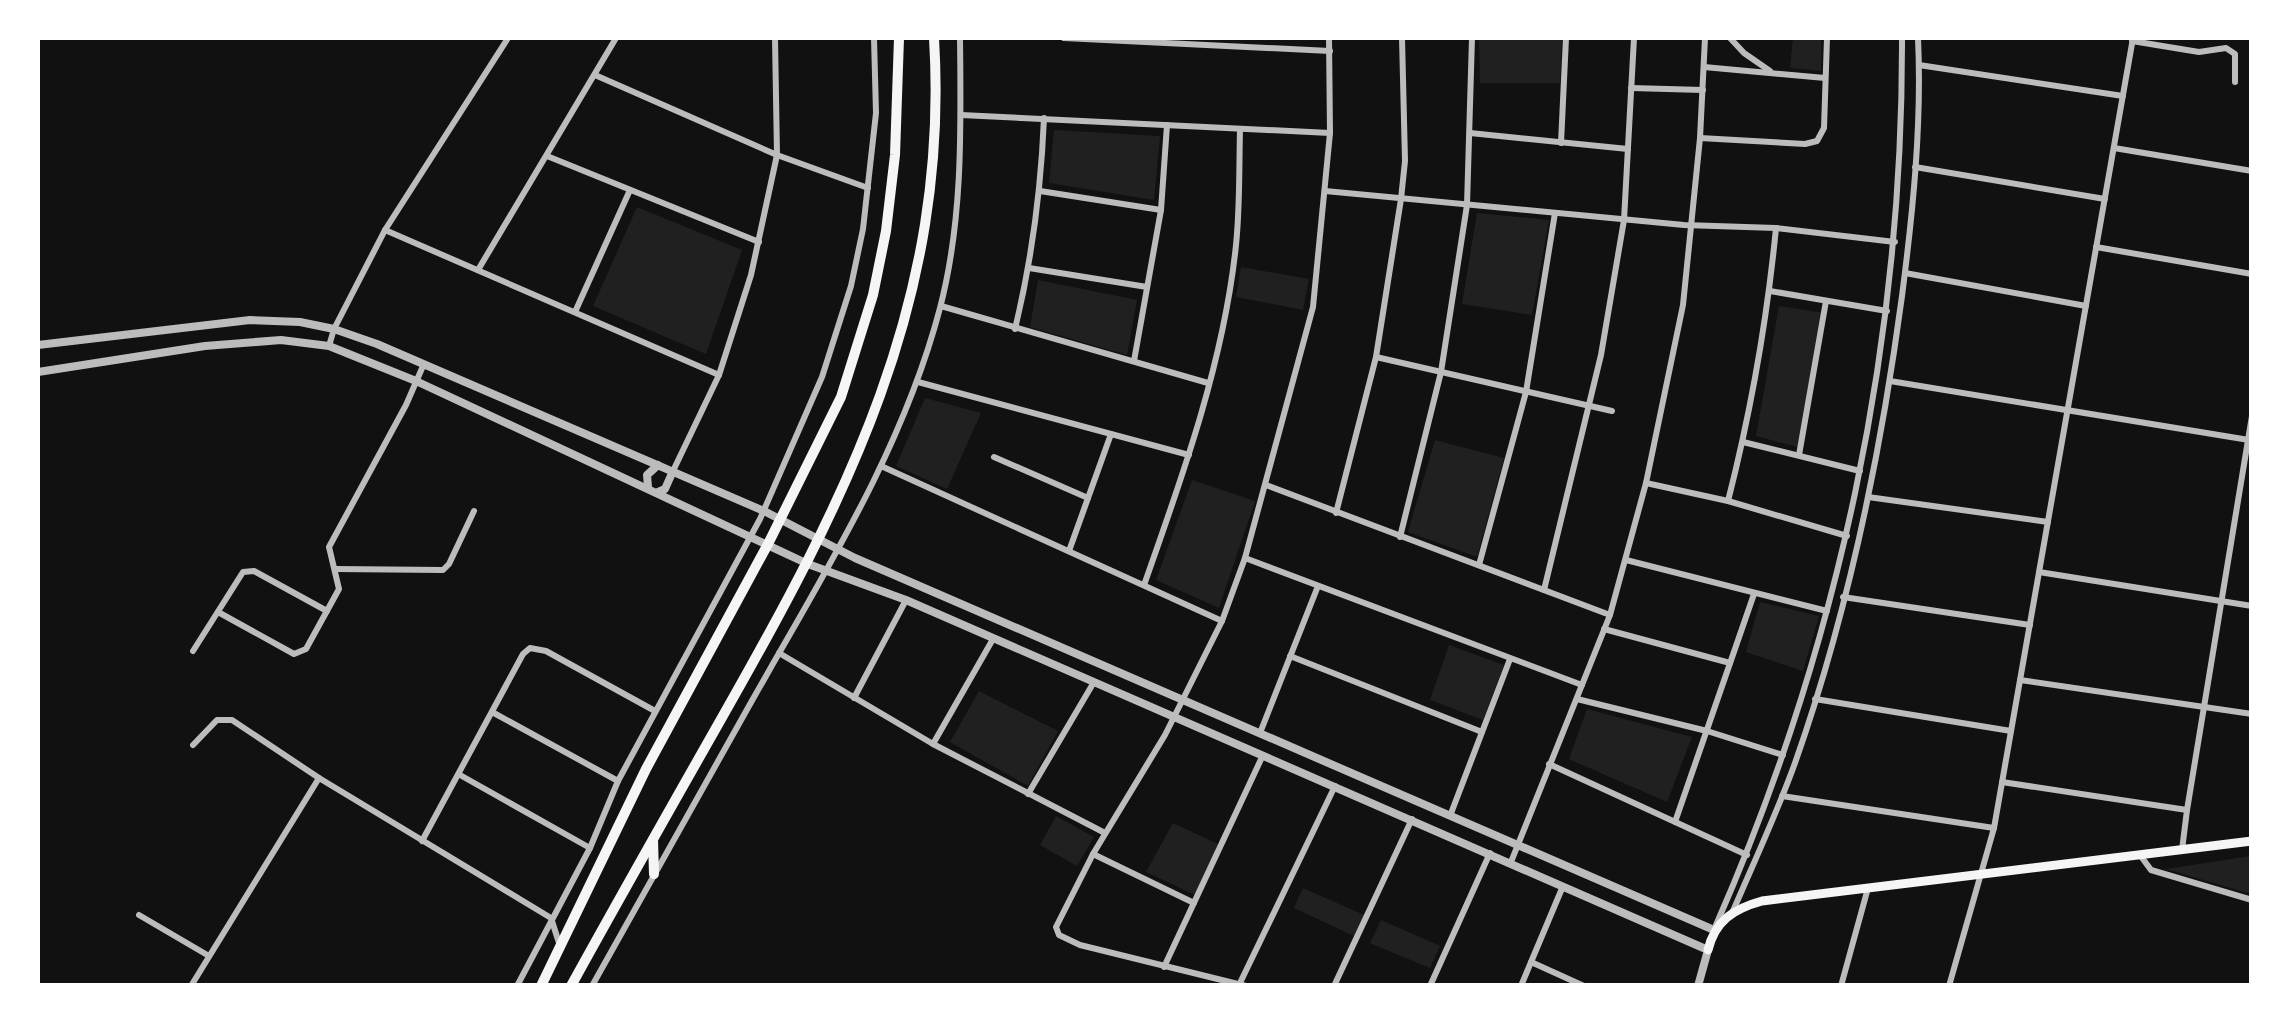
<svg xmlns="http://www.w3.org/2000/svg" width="2289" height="1023" viewBox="0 0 2289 1023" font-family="Montserrat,sans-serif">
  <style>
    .green { fill: #202020 }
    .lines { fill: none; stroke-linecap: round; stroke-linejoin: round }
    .minor { stroke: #bcbcbc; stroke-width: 6 }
    .tertiary { stroke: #bcbcbc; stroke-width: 8 }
    .secondary { stroke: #f5f5f5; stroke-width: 9 }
    .trunk { stroke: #f5f5f5; stroke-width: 10 }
  </style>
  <rect width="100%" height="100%" fill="#111"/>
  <g class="green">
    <polygon points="1479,38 1562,38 1560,83 1480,83"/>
    <polygon points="1793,38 1821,38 1821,71 1790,68"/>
    <polygon points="1054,130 1160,136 1154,200 1049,183"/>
    <polygon points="637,207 742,250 706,354 593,306"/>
    <polygon points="1477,213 1549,220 1532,315 1462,304"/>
    <polygon points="1241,267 1309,279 1303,310 1236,297"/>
    <polygon points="1038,280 1137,300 1127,355 1030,327"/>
    <polygon points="1779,306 1824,313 1801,448 1756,436"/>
    <polygon points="925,398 981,413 947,489 896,466"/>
    <polygon points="1435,440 1504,458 1477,557 1408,532"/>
    <polygon points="1192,480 1255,501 1219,608 1156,580"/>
    <polygon points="1760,602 1819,616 1803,671 1746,652"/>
    <polygon points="1449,645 1504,665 1483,720 1430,700"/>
    <polygon points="979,691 1058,731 1028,786 950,742"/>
    <polygon points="1587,709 1692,737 1667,802 1569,759"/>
    <polygon points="1056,816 1094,837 1077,866 1040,845"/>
    <polygon points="1173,823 1218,844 1195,895 1146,872"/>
    <polygon points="2251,856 2251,894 2166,869"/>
    <polygon points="1303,888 1364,915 1354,936 1294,908"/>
    <polygon points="1381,920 1440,946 1430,968 1370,943"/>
  </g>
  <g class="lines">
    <g class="minor">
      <polyline points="1064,38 1330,51"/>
      <polyline points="1730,38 1744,53 1770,71"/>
      <polyline points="2132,41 2199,52 2226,48 2235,54 2235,82"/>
      <polyline points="1919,65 2123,96"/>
      <polyline points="1704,67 1825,78"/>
      <polyline points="595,75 777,155 868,188"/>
      <polyline points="1631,88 1703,90"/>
      <polyline points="961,115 1330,133"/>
      <polyline points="1470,133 1628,149"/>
      <polyline points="1700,138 1805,144 1817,141 1824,128 1827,38"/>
      <polyline points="1561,143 1566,38"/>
      <polyline points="2114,148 2252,171"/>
      <polyline points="547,156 759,242"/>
      <polyline points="1915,167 2105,199"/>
      <polyline points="1040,191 1161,210"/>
      <polyline points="1325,191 1684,225 1776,228 1895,242"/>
      <polyline points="385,230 719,375"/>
      <polyline points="2096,247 2252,274"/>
      <polyline points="1029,268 1147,287"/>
      <polyline points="478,270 616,38"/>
      <polyline points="1905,273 2086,306"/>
      <polyline points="1770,291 1887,311"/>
      <polyline points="941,306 1208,383"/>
      <polyline points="575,312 630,190"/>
      <path d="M1015,329C1032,259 1041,190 1044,118"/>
      <polyline points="329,346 334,329 385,230 508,38"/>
      <polyline points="1376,357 1612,411"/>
      <polyline points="1134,361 1161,210 1167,125"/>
      <polyline points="1890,381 2249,440"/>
      <polyline points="918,382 1189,455"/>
      <polyline points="1743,442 1860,471"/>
      <polyline points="1799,455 1826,301"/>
      <polyline points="994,457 1088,498"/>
      <polyline points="881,466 1222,621"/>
      <polyline points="673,471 719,375 751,275 777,155 775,38"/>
      <polyline points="1646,483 1728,501 1847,536"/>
      <polyline points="1266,485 1610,615"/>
      <polyline points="1868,497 2048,522"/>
      <path d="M1728,501C1751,411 1767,320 1776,228"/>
      <polyline points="1336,513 1376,357 1401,199 1405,161 1402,38"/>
      <polyline points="1400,537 1441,372 1467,205 1472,38"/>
      <polyline points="1069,551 1111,434"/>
      <polyline points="1245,558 1582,685"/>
      <polyline points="1626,560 1827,611"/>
      <polyline points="1479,565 1526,392 1555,213"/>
      <polyline points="335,569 443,570 449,564 474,511"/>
      <polyline points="2039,572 2252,606"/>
      <path d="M1144,585C1183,475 1224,361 1236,245C1240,207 1239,168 1240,130"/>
      <polyline points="1544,590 1601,355 1624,220 1634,38"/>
      <polyline points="1843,597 2030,625"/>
      <polyline points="218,612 294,654 306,649 339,589 329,547 406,405 423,366"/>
      <polyline points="1604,629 1730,663"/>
      <polyline points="193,651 243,572 254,571 327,611"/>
      <polyline points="779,653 933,744 1105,833"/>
      <polyline points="1290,656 1482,732"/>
      <polyline points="2020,680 2252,714"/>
      <polyline points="854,698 906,600"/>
      <polyline points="1577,699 1707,731 1783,755"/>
      <polyline points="1815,699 2011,731"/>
      <polyline points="492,712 618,781"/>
      <polyline points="1260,733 1318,586"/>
      <polyline points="933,744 993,639"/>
      <polyline points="193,745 217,720 232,720 319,778 551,918 560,946"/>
      <polyline points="1549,764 1747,855"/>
      <polyline points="460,775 590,848"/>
      <polyline points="2002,782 2187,810 2182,850"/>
      <polyline points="1028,794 1094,682"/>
      <polyline points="1782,796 1994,828"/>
      <polyline points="2187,810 2252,416"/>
      <polyline points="1450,816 1510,659"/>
      <polyline points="1675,822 1754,594"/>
      <polyline points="422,841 523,654 530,648 546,651 655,711"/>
      <polyline points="1093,854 1194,903"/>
      <polyline points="2140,855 2151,870 2252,900"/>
      <polyline points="1511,862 1610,615 1646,483 1683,305 1700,138 1705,38"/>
      <path d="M1733,911C1754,862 1777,813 1795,763C1848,613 1881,453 1902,296C1913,211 1922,123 1918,38"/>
      <polyline points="139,915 209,956"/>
      <path d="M1716,925C1839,645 1903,343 1902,38"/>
      <polyline points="1531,962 1584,986"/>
      <polyline points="1164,967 1263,755"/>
      <polyline points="1240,983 1335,786"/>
      <polyline points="191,986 319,778"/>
      <polyline points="517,986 590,848 618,781 760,519 822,377 851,286 863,229 876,113 874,38"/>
      <path d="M592,986C652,880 710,774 770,669C836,554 906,438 940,308C963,220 961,128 960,38"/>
      <polyline points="1246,986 1080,945 1059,935 1056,927 1093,854 1165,735 1222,621 1245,558 1313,307 1330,133 1329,38"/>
      <polyline points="1334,986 1412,819"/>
      <polyline points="1430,986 1490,853"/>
      <polyline points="1521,986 1563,886"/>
      <polyline points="1841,986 1868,888"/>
      <polyline points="1949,986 1994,828 2133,38"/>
    </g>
    <g class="tertiary">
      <polyline points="38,345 250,320 300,322 334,329 377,344 764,511 855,558 1714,930"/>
      <polyline points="38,372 205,346 281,340 329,346 416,381 808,564 906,600 1708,950 1698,986"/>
      <polyline points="648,487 647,475 658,465"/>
      <polyline points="658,492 665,489 673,471"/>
    </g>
    <path class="secondary" d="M1708,950C1715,921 1733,909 1762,901L2252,841"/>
    <g class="trunk">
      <polyline points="653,840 654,874"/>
      <polyline points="541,986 646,769 768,544 841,397 873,295 886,231 895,155 899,38"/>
      <path d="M571,986C620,897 670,809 720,721C846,500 950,300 934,38"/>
    </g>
  </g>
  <rect width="2289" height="1023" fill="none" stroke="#ffffff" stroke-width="80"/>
</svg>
